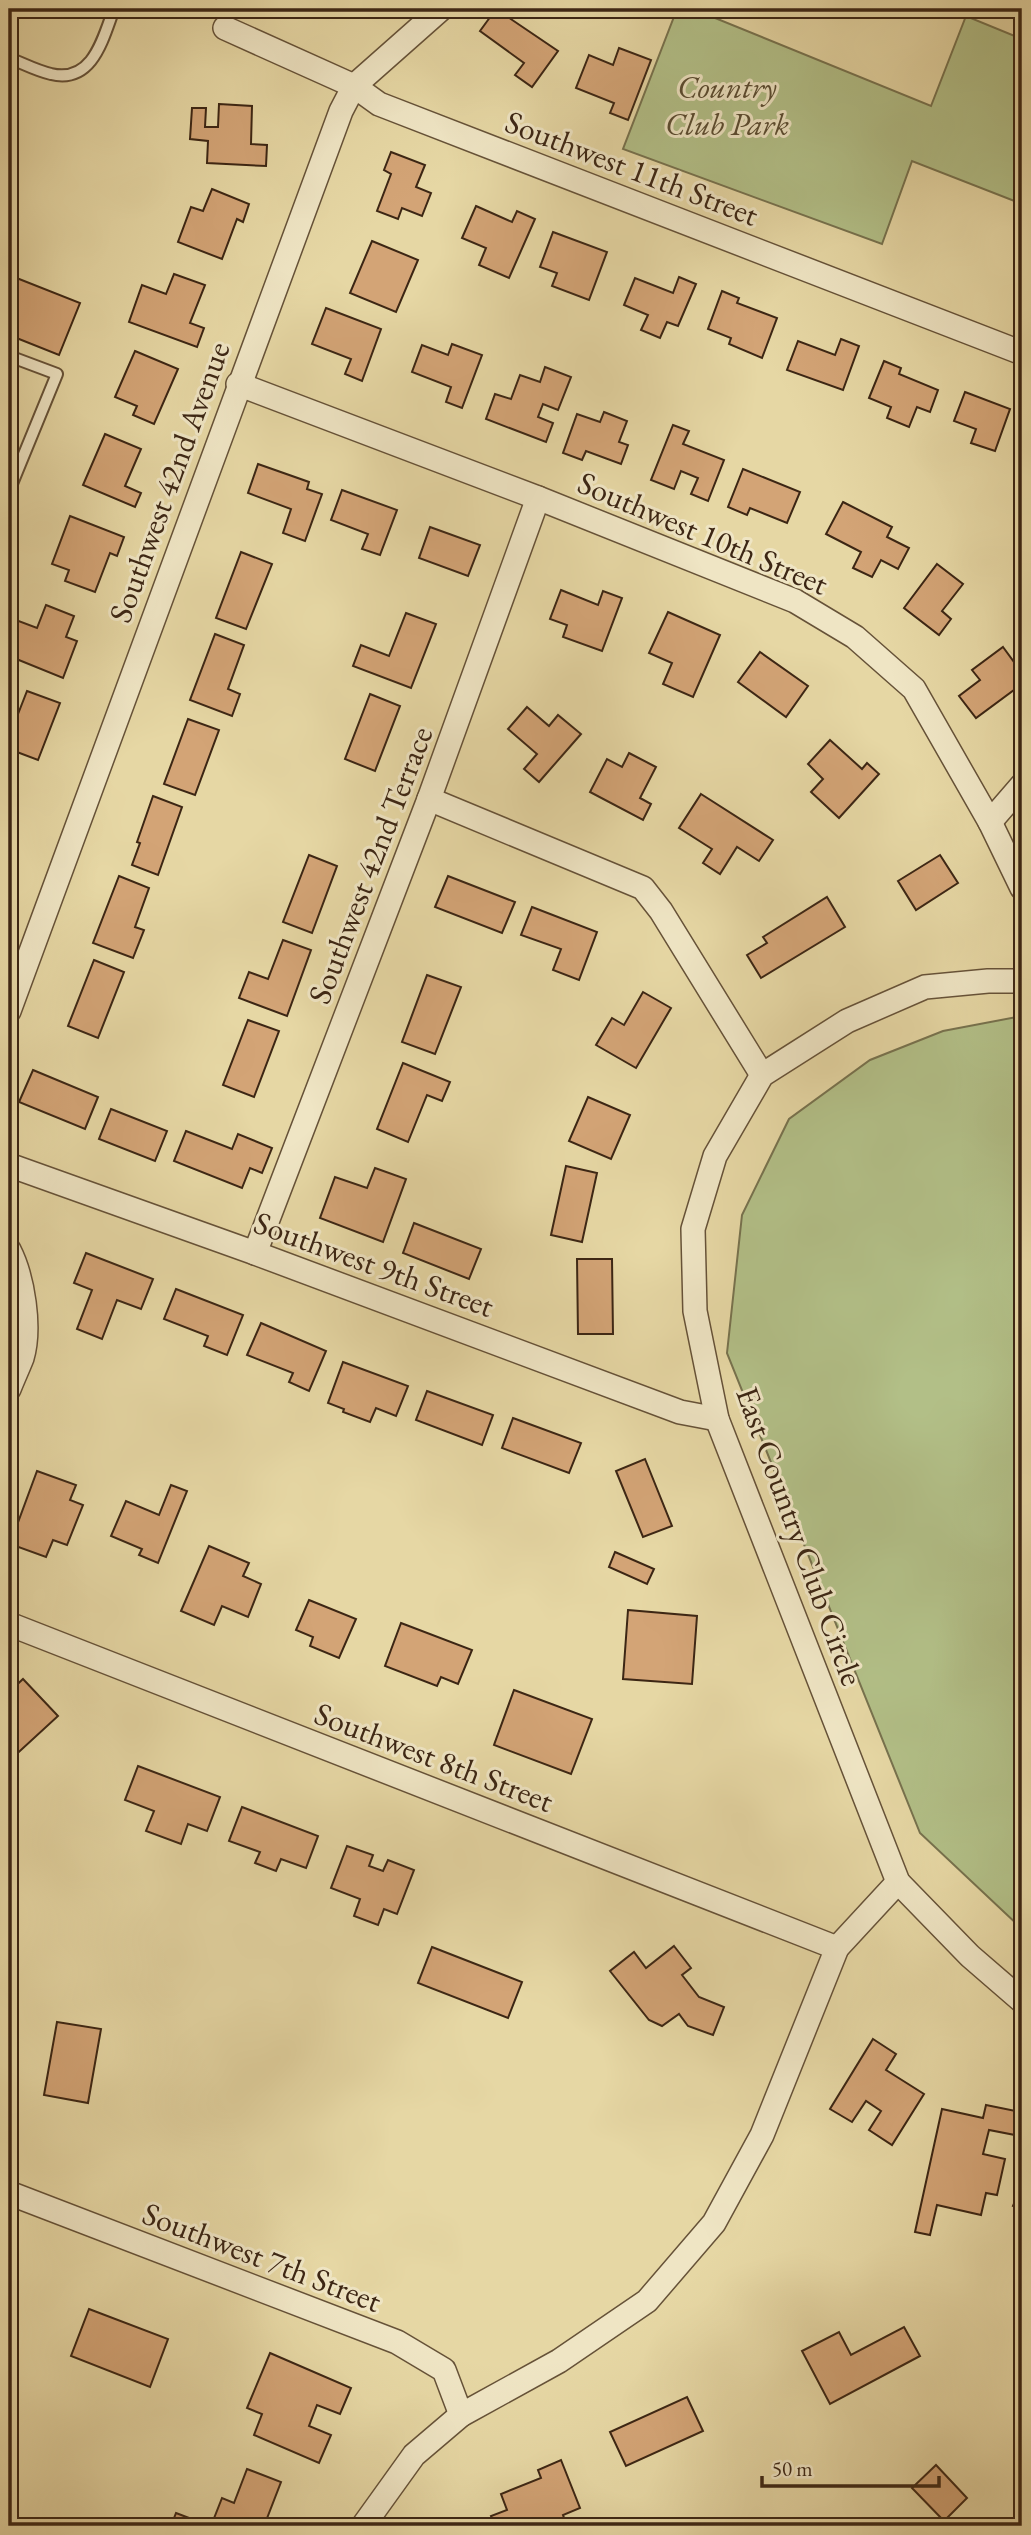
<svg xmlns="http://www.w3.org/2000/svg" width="1031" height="2535" viewBox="0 0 1031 2535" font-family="'EB Garamond',serif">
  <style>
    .green { fill: #b2bf87; stroke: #77724e; stroke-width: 2 }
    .building { fill: #d3a476; stroke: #3c2614; stroke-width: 2 }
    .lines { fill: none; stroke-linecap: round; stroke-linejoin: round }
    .service-casing { stroke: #665238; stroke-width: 14 }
    .minor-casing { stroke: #665238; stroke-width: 26 }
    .service { stroke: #efe5c4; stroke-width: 10 }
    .minor { stroke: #efe5c4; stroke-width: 23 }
    .labels { text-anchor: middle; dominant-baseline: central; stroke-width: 6; stroke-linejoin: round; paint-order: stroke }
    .park-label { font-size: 32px; font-style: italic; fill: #5a4c31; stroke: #efe5c4 }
    .street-label { font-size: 32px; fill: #3c2614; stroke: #efe5c4 }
  </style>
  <rect width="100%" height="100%" fill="#e6d7a4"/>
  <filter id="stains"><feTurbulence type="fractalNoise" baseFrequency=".00286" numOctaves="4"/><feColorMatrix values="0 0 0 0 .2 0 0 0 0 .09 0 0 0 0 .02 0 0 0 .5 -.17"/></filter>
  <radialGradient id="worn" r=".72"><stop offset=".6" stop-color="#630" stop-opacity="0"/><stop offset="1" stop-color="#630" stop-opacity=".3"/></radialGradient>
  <g class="green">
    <polygon points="677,9 693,9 931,106 966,16 1022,39 1022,204 912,161 882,244 623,149"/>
    <polygon points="1022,1016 1022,1929 920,1833 727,1353 742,1215 789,1119 870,1060 943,1031"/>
  </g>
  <g class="building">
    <polygon points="496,9 558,51 532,87 515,75 524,63 480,31"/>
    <polygon points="619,48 651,60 628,120 610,113 614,103 576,88 589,55 613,65"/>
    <polygon points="219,104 252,106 251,144 267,145 266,166 207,163 208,141 190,139 192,108 206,108 205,127 218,127"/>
    <polygon points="391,152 425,165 416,187 431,193 422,216 402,208 398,219 377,211 391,174 384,170"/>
    <polygon points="212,189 249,204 243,222 237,219 222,259 178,242 191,207 203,211"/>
    <polygon points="476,206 512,222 517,211 535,219 509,278 479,265 486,248 462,238"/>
    <polygon points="553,232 607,252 589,300 552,286 557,273 540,267"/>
    <polygon points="372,241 418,260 396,312 350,293"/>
    <polygon points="174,274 205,285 190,323 204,328 197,347 129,322 142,285 166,294"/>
    <polygon points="9,275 80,303 59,355 9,335"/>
    <polygon points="679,277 696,284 678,326 667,322 660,338 641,330 648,315 624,305 635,278 673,293"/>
    <polygon points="722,291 739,298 737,303 777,318 762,358 729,344 731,338 708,329"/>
    <polygon points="326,308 381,329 362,381 345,374 351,359 312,344"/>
    <polygon points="841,339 859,346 843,390 787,370 798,341 835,355"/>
    <polygon points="452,344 482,355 462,408 446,402 451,387 412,372 422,345 448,355"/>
    <polygon points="135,351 178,369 154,424 133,415 137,406 115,397"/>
    <polygon points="884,361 901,368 899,374 938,390 930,412 917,407 909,427 887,418 891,407 869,398"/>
    <polygon points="545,367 571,377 558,410 543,404 538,417 553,423 546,442 486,419 495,394 511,399 520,375 540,382"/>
    <polygon points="965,392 1010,409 995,451 971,443 976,429 954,421"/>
    <polygon points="604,412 627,421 619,442 628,445 621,464 586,451 582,460 563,453 577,414 600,422"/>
    <polygon points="673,425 689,431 683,444 724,460 708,501 691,494 698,478 681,471 674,489 651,480"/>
    <polygon points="105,434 141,449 125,486 141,493 135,507 83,485"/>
    <polygon points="258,464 309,482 307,489 322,494 305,541 283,533 291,509 248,493"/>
    <polygon points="743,469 800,492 787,523 750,508 747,515 728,507"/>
    <polygon points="342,490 397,510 380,555 362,549 368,534 331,520"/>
    <polygon points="843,502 892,527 887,537 909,548 898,569 881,560 872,577 853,568 861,552 826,534"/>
    <polygon points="70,516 124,537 117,556 110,553 95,592 65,581 69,570 52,564"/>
    <polygon points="430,527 480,545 468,576 419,558"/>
    <polygon points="241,552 272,564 246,629 216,618"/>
    <polygon points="937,564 963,584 942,611 951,619 939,635 904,608"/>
    <polygon points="561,590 598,605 603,591 622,598 602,651 563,637 567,625 550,619"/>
    <polygon points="46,605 74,616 66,637 77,641 63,678 9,656 9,638 16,620 37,628"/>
    <polygon points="668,612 720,635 693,697 663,684 672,663 649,653"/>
    <polygon points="406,613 436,624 411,688 353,666 361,645 389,656"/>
    <polygon points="215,634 244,645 228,689 240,694 232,716 190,700"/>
    <polygon points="1003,647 1022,673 1022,684 976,718 959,696 980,680 972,670"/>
    <polygon points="760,652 808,686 786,717 738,682"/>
    <polygon points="27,691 60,703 38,760 9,749 9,711 18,714"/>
    <polygon points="370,694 400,706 375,771 345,759"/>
    <polygon points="527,707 549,726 558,715 581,734 539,782 524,769 537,754 508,729"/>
    <polygon points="188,719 219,730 195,795 164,784"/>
    <polygon points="830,740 862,769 867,763 879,774 839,818 811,792 823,779 808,764"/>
    <polygon points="629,753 656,767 640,798 651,804 643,820 590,792 607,759 622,767"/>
    <polygon points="701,794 773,840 759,861 737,847 720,874 703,863 712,849 679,828"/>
    <polygon points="153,796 182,807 158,875 132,865 140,843 137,842"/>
    <polygon points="309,855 337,866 312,933 283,922"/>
    <polygon points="940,855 958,883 916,910 898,881"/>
    <polygon points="119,876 149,888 135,927 144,930 133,958 93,943"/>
    <polygon points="448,876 515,902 502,933 435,907"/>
    <polygon points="827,897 845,927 761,978 747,955 767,943 763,937"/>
    <polygon points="532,907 597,932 579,980 553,970 561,949 521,935"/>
    <polygon points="283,940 311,950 287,1016 239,998 249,972 268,979"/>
    <polygon points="94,960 124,972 98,1038 68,1026"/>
    <polygon points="427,975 461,987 435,1054 402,1042"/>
    <polygon points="643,992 671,1008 636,1068 596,1045 612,1018 624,1025"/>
    <polygon points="248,1020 279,1031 254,1097 223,1085"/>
    <polygon points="403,1063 450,1082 442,1101 427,1095 408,1142 377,1129"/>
    <polygon points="33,1070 98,1097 85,1129 19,1102"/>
    <polygon points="588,1097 630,1115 611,1159 569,1141"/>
    <polygon points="111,1109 167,1131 155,1161 99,1139"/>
    <polygon points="186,1131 232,1149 238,1134 272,1148 262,1173 250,1168 242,1188 174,1161"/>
    <polygon points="566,1166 597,1173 582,1242 551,1235"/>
    <polygon points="375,1168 406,1179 383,1242 320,1218 335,1177 367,1188"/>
    <polygon points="414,1223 481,1249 469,1279 403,1253"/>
    <polygon points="86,1253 153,1279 141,1309 117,1300 102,1339 77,1329 92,1290 74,1283"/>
    <polygon points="577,1259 612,1259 613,1334 578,1334"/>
    <polygon points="176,1289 243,1315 227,1355 204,1346 208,1336 164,1319"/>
    <polygon points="261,1323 326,1351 309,1391 289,1382 293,1373 247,1355"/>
    <polygon points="343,1362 408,1386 396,1416 376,1408 370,1422 343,1412 344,1409 328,1403"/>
    <polygon points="427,1391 493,1415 482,1445 416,1420"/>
    <polygon points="513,1418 581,1443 569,1473 502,1448"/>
    <polygon points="645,1459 672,1526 643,1537 616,1471"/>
    <polygon points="37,1471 76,1485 70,1500 83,1505 67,1545 53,1540 46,1557 10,1544"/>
    <polygon points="171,1485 187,1491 158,1563 139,1555 142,1549 111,1536 126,1501 159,1515"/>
    <polygon points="209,1546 249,1563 243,1576 261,1584 248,1617 222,1606 214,1625 181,1611"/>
    <polygon points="615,1552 654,1569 647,1584 609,1567"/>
    <polygon points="309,1600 356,1619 339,1658 310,1646 313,1637 296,1630"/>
    <polygon points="628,1610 697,1616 692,1684 623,1679"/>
    <polygon points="401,1623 472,1650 458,1684 441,1677 437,1686 385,1666"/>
    <polygon points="23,1679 58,1716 9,1761 9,1692"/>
    <polygon points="514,1690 592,1719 571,1774 494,1745"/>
    <polygon points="138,1766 220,1797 207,1831 188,1824 181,1844 146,1831 154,1811 125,1800"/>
    <polygon points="242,1807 318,1836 306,1868 281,1859 276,1871 255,1863 260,1852 229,1841"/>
    <polygon points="347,1846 373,1855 369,1866 383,1871 388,1860 414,1870 397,1914 384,1909 378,1925 354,1916 360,1899 331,1888"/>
    <polygon points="674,1946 691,1968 682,1975 699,1997 724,2007 713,2035 688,2026 679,2014 662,2026 649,2020 610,1971 634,1952 646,1968"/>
    <polygon points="432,1947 522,1982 508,2018 418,1983"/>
    <polygon points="57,2022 101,2029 88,2103 44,2095"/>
    <polygon points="873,2039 896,2054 886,2070 924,2094 892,2145 869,2130 881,2111 866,2101 852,2122 830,2109"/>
    <polygon points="986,2105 1020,2112 1015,2135 989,2130 983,2154 1005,2159 997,2195 986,2193 981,2215 937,2205 930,2235 915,2232 942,2109 983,2118"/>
    <polygon points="1022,2185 1022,2209 1013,2206"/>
    <polygon points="89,2309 168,2339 150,2387 71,2356"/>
    <polygon points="904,2327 920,2356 830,2404 802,2351 839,2332 851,2355"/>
    <polygon points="270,2353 351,2388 340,2414 317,2405 309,2426 331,2435 319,2463 254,2435 262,2414 247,2408"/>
    <polygon points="687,2397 703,2431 626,2466 610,2432"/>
    <polygon points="561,2460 580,2508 563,2515 567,2526 495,2526 491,2516 507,2510 501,2494 541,2478 538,2470"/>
    <polygon points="936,2465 967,2498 944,2521 912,2488"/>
    <polygon points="247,2469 281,2482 264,2526 211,2526 222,2498 234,2503"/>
    <polygon points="176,2513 210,2526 171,2526"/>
  </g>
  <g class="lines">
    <g class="service-casing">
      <g id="service">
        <path d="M9,58C22,63 37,71 51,74C93,84 103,38 114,9"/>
        <polyline points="9,356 57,374 9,491"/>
      </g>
    </g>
    <g class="minor-casing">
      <g id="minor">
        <polyline points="225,28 354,86 379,104 1022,353"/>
        <polyline points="238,384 538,498 795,601 855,637 914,689 990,822 1022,888"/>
        <polyline points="429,799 643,888 661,911 762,1075"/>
        <polyline points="990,822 1022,785"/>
        <polyline points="1022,981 988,981 925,987 847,1021 762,1075 715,1156 693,1229 695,1311 717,1419 898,1882 970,1956 1022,2001"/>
        <polyline points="9,1011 341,111 354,86 441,9"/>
        <polyline points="9,1165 255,1253 680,1412 717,1419"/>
        <path d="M9,1250C23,1277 31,1328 22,1358C18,1368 13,1379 9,1389"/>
        <polyline points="255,1253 429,799 538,498"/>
        <polyline points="9,1624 837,1948"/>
        <polyline points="9,2193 397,2342 444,2370 461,2415"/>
        <polyline points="363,2526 414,2455 461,2415 559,2361 647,2301 714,2223 762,2135 837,1948 898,1882"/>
      </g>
    </g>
    <use href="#service" class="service"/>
    <use href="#minor" class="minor"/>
  </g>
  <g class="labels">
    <g class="park-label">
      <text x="727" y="87">Country<tspan x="727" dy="37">Club Park</tspan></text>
    </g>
    <g class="street-label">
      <text transform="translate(632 168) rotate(21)">Southwest 11th Street</text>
      <text transform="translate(169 482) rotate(-70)">Southwest 42nd Avenue</text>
      <text transform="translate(703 533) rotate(23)">Southwest 10th Street</text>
      <text transform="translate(370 865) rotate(-69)">Southwest 42nd Terrace</text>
      <text transform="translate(374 1264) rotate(20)">Southwest 9th Street</text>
      <text transform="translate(800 1536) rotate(70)">East Country Club Circle</text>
      <text transform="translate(434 1757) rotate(21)">Southwest 8th Street</text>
      <text transform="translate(262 2257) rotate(21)">Southwest 7th Street</text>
    </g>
  </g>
  <rect width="1031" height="2535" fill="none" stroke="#e6d7a4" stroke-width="35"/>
  <rect x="10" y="10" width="1010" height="2514" fill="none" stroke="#3c2614" stroke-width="3.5"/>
  <rect x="18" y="18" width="996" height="2500" fill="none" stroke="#3c2614" stroke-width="2"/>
  <path d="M762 2476v10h177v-10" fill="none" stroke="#3c2614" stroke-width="3.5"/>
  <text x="772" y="2476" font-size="21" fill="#3c2614" stroke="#efe5c4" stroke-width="5" paint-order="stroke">50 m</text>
  <rect width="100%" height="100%" filter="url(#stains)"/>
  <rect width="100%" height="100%" fill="url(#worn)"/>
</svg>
